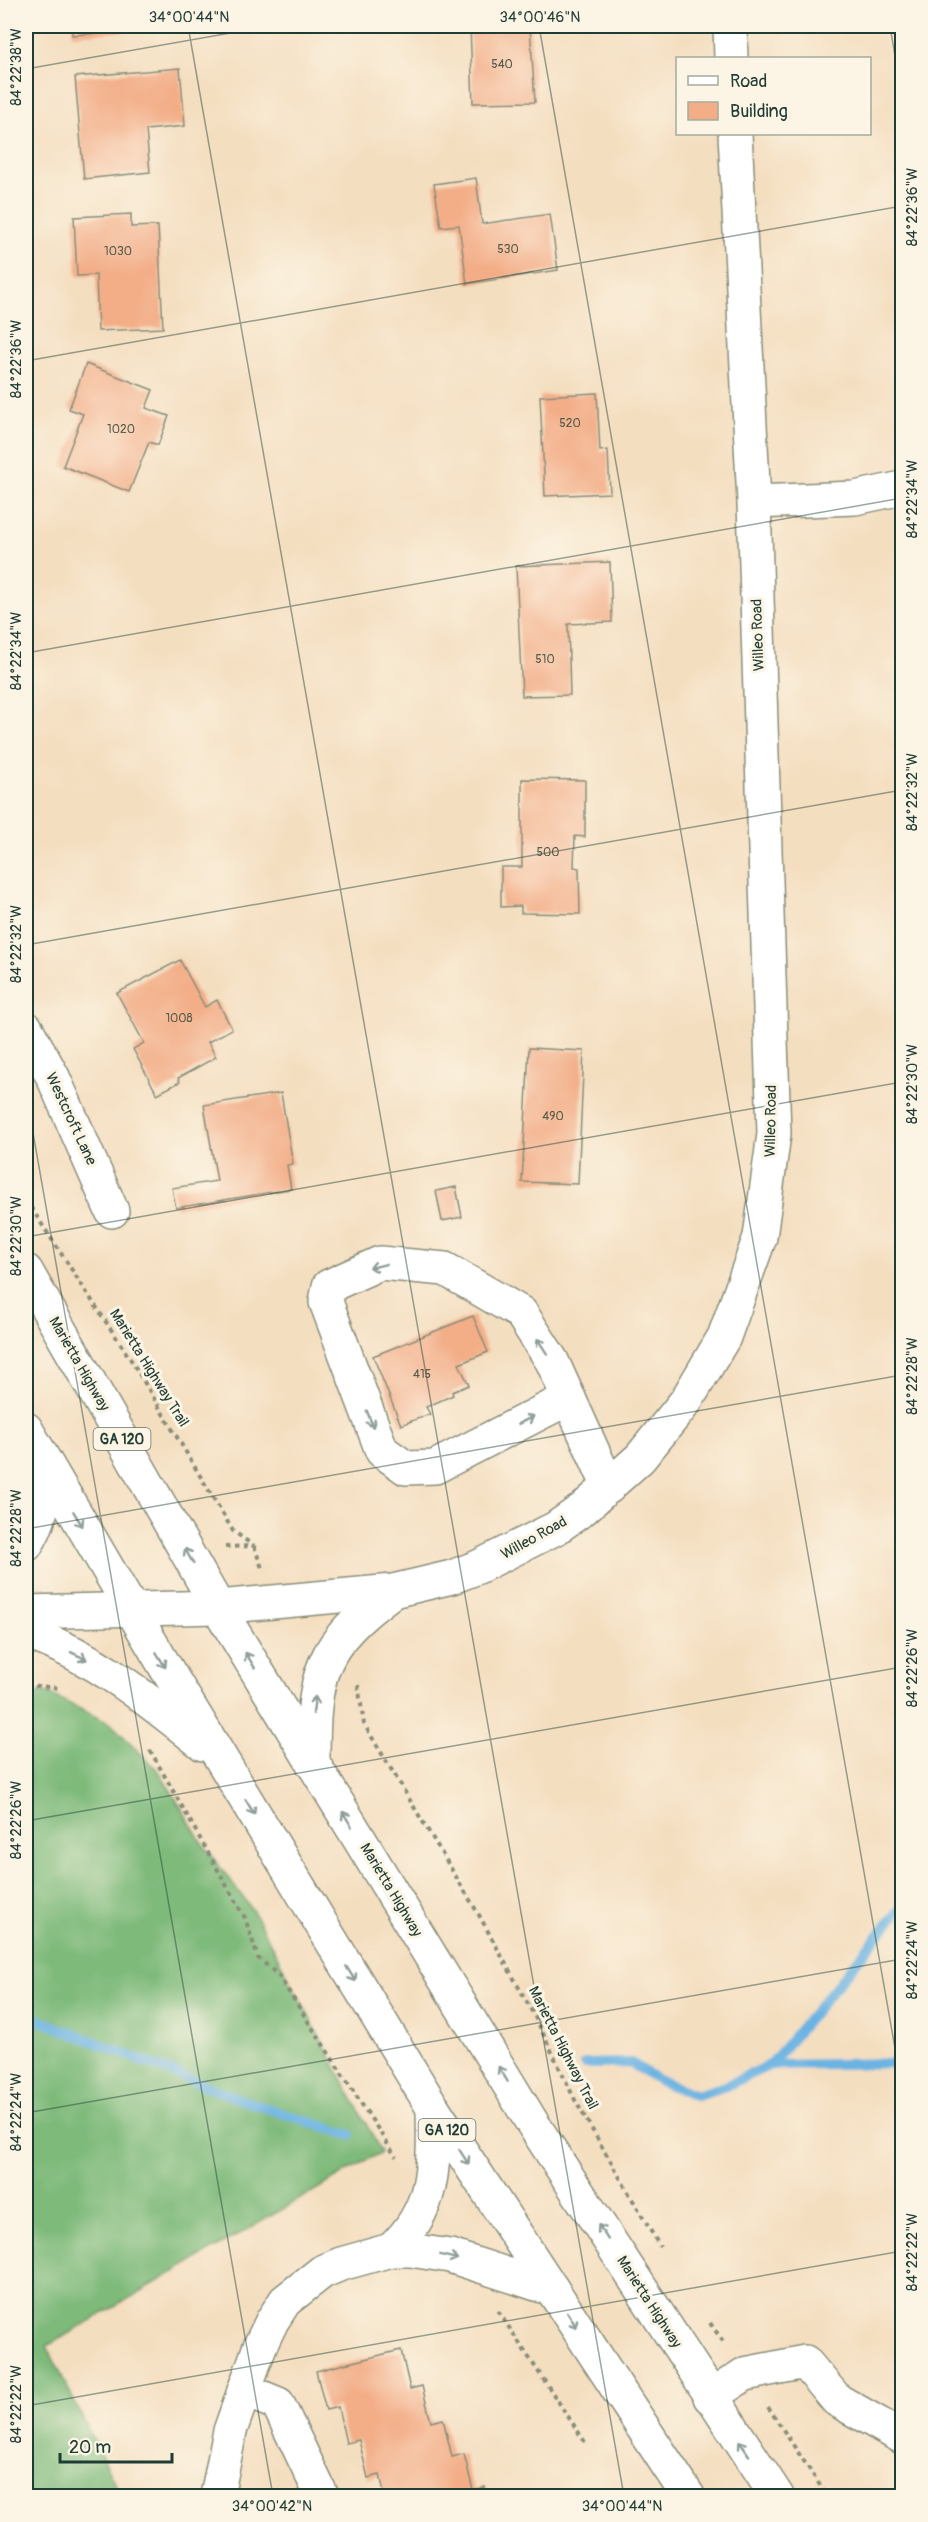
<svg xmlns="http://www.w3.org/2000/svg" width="928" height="2522" viewBox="0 0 928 2522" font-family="Pangolin,sans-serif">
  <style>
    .forest { fill: #7eba7a; stroke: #4e7c57; stroke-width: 1.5 }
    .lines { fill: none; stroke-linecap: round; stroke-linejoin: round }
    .stream { stroke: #6bb3e2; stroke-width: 10 }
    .building { fill: #f3ae88 }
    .minor-casing { stroke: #8a8e7a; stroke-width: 36 }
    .highway-casing { stroke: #8a8e7a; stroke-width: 36 }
    .path { stroke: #8a8e7a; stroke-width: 4; stroke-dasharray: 4.5 4.5; stroke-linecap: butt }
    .minor { stroke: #fff; stroke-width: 33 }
    .highway { stroke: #fff; stroke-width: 33 }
    .oneway { stroke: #8f9e9a }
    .ticks { fill: none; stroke: #1f3d34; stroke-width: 1.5; stroke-opacity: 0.45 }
    .labels { text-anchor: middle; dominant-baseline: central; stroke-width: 6; stroke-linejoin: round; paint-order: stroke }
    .number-label { font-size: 12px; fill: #545949 }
    .shield { fill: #fcf5e5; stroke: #617469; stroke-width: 1.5 }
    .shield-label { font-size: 14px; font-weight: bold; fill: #1f3d34 }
    .street-label { font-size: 15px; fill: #1f3d34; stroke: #fcf5e5 }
    .neatline { fill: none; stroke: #1f3d34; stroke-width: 2 }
    .ticks-label { font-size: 15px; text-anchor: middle; fill: #1f3d34 }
  </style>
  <rect width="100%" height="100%" fill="#fcf5e5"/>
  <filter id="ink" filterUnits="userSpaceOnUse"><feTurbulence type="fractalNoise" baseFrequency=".0167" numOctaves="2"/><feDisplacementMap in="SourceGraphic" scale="12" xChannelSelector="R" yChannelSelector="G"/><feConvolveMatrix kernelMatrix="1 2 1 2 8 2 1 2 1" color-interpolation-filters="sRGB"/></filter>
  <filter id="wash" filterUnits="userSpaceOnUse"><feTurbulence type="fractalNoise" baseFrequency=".008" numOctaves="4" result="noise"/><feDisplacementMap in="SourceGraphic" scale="24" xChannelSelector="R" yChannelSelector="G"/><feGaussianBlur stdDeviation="1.35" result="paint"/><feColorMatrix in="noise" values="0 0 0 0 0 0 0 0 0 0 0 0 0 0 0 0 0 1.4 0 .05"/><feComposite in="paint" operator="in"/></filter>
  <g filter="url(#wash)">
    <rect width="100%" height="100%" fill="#f4dec0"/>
    <polygon class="forest" points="45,1692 111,1724 159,1771 202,1843 253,1911 381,2152 47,2346 121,2496 26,2496 26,1693"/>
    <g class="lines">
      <g class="stream">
        <polyline points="26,2015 242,2100 350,2135"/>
        <polyline points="585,2064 631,2063 658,2080 696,2095 726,2086 770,2065 902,1907"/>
        <polyline points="770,2065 902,2063"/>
      </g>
    </g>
    <g id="blocks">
      <g class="building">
        <polygon points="72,26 151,26 152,30 72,35"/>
        <polygon points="470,26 530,26 535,102 473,103"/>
        <polygon points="180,68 185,126 146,130 150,172 84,179 75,77"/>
        <polygon points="476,178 482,224 550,214 558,270 467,284 459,225 441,227 434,184"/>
        <polygon points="131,214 131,227 158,226 163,328 98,331 96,275 77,276 74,217"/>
        <polygon points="86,364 153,390 146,408 169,416 158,445 149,442 129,492 63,466 83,414 69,409"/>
        <polygon points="597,393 600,451 608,450 610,493 545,496 540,396"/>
        <polygon points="610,562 612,622 568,624 570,695 522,696 516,566"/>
        <polygon points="522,779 585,780 585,837 575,836 574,867 579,868 580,914 521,913 521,906 501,907 501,867 522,867"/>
        <polygon points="180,960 205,1007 217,1000 232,1029 208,1042 216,1057 178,1078 180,1082 157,1094 133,1049 144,1043 117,993"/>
        <polygon points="529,1048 584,1051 578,1184 522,1182"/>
        <polygon points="281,1093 293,1164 287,1165 291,1189 176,1208 172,1188 217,1181 204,1105"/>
        <polygon points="456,1187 462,1217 442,1221 436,1191"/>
        <polygon points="473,1316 488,1352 459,1364 469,1385 452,1392 453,1395 426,1407 430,1414 401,1425 373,1356"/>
        <polygon points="401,2350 410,2389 422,2386 431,2422 443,2419 452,2457 464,2454 473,2490 485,2487 487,2496 385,2496 380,2475 368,2478 359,2440 346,2443 338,2407 326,2410 316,2371"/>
      </g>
    </g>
  </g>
  <g filter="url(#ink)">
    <use href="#blocks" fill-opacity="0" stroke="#8a8e7a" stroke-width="1.5"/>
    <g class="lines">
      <g class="minor-casing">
        <g id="minor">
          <polyline points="730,26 731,58"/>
          <polyline points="754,502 855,498 902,488"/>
          <polyline points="26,1028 53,1077 112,1211"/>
          <polyline points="569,1398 435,1467 406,1468 382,1451 326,1302 329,1286 380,1263 445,1269 521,1313 552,1361 609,1487"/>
          <polyline points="26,1612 218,1607 393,1591 452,1577 478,1567 556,1528 583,1509 640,1458 686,1401 724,1337 760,1237 774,1134 754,502 735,134"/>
          <path d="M391,2250C436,2209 434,2165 433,2108"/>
          <polyline points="244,2390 278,2404 322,2496"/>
          <polyline points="710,2397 745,2374 805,2362 837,2400 902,2437"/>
          <polyline points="217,2496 230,2431 260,2346 272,2321 285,2301 322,2272 341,2264 391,2250 410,2250 450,2256 552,2289"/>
        </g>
      </g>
      <g class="highway-casing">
        <g id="highway">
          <polyline points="26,1271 218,1607 533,2124 777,2496"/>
          <polyline points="26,1429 160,1658 433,2108 688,2496"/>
          <path d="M26,1545C42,1521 48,1489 41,1461"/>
          <path d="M26,1632C97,1658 145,1697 203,1744"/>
          <path d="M313,1764C313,1674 318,1646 393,1591"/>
        </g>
      </g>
      <g class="path">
        <polyline points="26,1200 131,1360 233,1531 254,1546"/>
        <polyline points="254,1546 262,1568"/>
        <polyline points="225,1547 253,1546"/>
        <polyline points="26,1685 61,1688"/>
        <polyline points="358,1685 364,1724 479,1915 535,2017 575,2100 660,2247"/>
        <polyline points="150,1750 245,1918 258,1958 278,1975 396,2157"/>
        <polyline points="498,2311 585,2442"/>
        <polyline points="710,2323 725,2344"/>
        <polyline points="768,2407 827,2496"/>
      </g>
      <use href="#minor" class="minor"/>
      <use href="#highway" class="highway"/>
    </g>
    <defs><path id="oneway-shaft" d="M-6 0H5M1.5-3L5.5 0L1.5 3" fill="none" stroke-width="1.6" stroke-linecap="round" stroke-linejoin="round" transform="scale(1.5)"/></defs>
    <g class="oneway">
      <use href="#oneway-shaft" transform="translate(378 1266) rotate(166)"/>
      <use href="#oneway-shaft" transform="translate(542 1346) rotate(-123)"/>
      <use href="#oneway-shaft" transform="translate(370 1419) rotate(69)"/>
      <use href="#oneway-shaft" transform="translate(526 1420) rotate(-27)"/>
      <use href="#oneway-shaft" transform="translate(78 1519) rotate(59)"/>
      <use href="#oneway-shaft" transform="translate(189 1556) rotate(-120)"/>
      <use href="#oneway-shaft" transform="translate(79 1656) rotate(25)"/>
      <use href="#oneway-shaft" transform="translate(161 1660) rotate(59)"/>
      <use href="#oneway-shaft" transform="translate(250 1660) rotate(-121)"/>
      <use href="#oneway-shaft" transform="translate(314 1705) rotate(-83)"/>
      <use href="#oneway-shaft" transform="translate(250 1807) rotate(59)"/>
      <use href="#oneway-shaft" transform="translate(347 1819) rotate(-121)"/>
      <use href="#oneway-shaft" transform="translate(351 1974) rotate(58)"/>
      <use href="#oneway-shaft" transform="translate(503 2074) rotate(-121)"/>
      <use href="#oneway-shaft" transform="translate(464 2157) rotate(57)"/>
      <use href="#oneway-shaft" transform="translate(603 2232) rotate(-123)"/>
      <use href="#oneway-shaft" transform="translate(449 2257) rotate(14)"/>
      <use href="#oneway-shaft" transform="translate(572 2320) rotate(57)"/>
      <use href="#oneway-shaft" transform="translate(744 2448) rotate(-124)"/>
    </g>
  </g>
  <path class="ticks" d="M188,26L624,2496M539,26L902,2088M890,26L902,98M26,69L270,26M26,361L902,206M26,653L902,498M26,945L902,790M26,1093L273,2496M26,1237L902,1082M26,1529L902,1375M26,1821L902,1667M26,2113L902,1959M26,2406L902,2251"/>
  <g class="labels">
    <g class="number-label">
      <text x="502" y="64">540</text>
      <text x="508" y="249">530</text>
      <text x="118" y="251">1030</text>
      <text x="570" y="423">520</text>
      <text x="121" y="429">1020</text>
      <text x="545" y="659">510</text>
      <text x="548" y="852">500</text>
      <text x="179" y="1018">1008</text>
      <text x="553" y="1116">490</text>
      <text x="422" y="1374">415</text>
    </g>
    <g class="shield">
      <rect x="93.5" y="1428" width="57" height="22" rx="4.5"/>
      <rect x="418.5" y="2119" width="57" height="22" rx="4.5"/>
    </g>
    <g class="shield-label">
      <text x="122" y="1439">GA 120</text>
      <text x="447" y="2130">GA 120</text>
    </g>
    <g class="street-label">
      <text transform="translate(758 635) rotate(-92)">Willeo Road</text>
      <text transform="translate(71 1119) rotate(65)">Westcroft Lane</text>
      <text transform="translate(771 1121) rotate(-89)">Willeo Road</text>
      <text transform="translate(79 1364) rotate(60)">Marietta Highway</text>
      <text transform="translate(149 1368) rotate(58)">Marietta Highway Trail</text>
      <text transform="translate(534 1538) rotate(-29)">Willeo Road</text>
      <text transform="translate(391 1890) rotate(59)">Marietta Highway</text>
      <text transform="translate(563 2048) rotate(63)">Marietta Highway Trail</text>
      <text transform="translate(649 2302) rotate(57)">Marietta Highway</text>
    </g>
  </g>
  <rect width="928" height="2522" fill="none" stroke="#fcf5e5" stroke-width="66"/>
  <rect x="676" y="57" width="195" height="78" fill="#fcf5e5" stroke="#a4ab9e" stroke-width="1.5"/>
  <rect x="688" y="76" width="30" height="9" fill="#ffffff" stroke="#a4ab9e" stroke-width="1.5"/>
  <text x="730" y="87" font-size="18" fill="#1f3d34">Road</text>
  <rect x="688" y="102" width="30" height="18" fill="#f3ae88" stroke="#a4ab9e" stroke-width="1.5"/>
  <text x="730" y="117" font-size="18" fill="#1f3d34">Building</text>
  <path d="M60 2453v9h112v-9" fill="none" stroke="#1f3d34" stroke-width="3"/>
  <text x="69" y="2453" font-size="18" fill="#1f3d34" stroke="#fcf5e5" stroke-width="4.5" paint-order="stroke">20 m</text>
  <rect x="33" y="33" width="862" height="2456" class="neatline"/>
  <g class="ticks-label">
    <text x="189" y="22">34°00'44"N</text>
    <text x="540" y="22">34°00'46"N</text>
    <text transform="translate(16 67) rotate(-90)" y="5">84°22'38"W</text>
    <text transform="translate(912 207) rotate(-90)" y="5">84°22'36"W</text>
    <text transform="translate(16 359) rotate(-90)" y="5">84°22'36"W</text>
    <text transform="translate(912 499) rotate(-90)" y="5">84°22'34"W</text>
    <text transform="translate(16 651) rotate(-90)" y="5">84°22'34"W</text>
    <text transform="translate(912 792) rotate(-90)" y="5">84°22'32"W</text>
    <text transform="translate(16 944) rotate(-90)" y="5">84°22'32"W</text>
    <text transform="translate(912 1084) rotate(-90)" y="5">84°22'30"W</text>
    <text transform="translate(16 1236) rotate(-90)" y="5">84°22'30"W</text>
    <text transform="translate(912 1376) rotate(-90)" y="5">84°22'28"W</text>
    <text transform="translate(16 1528) rotate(-90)" y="5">84°22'28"W</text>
    <text transform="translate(912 1668) rotate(-90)" y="5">84°22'26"W</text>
    <text transform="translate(16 1820) rotate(-90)" y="5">84°22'26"W</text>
    <text transform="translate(912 1960) rotate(-90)" y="5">84°22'24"W</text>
    <text transform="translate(16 2112) rotate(-90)" y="5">84°22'24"W</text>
    <text transform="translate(912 2252) rotate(-90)" y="5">84°22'22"W</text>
    <text transform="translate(16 2404) rotate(-90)" y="5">84°22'22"W</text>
    <text x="272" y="2511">34°00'42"N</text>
    <text x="622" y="2511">34°00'44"N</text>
  </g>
</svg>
